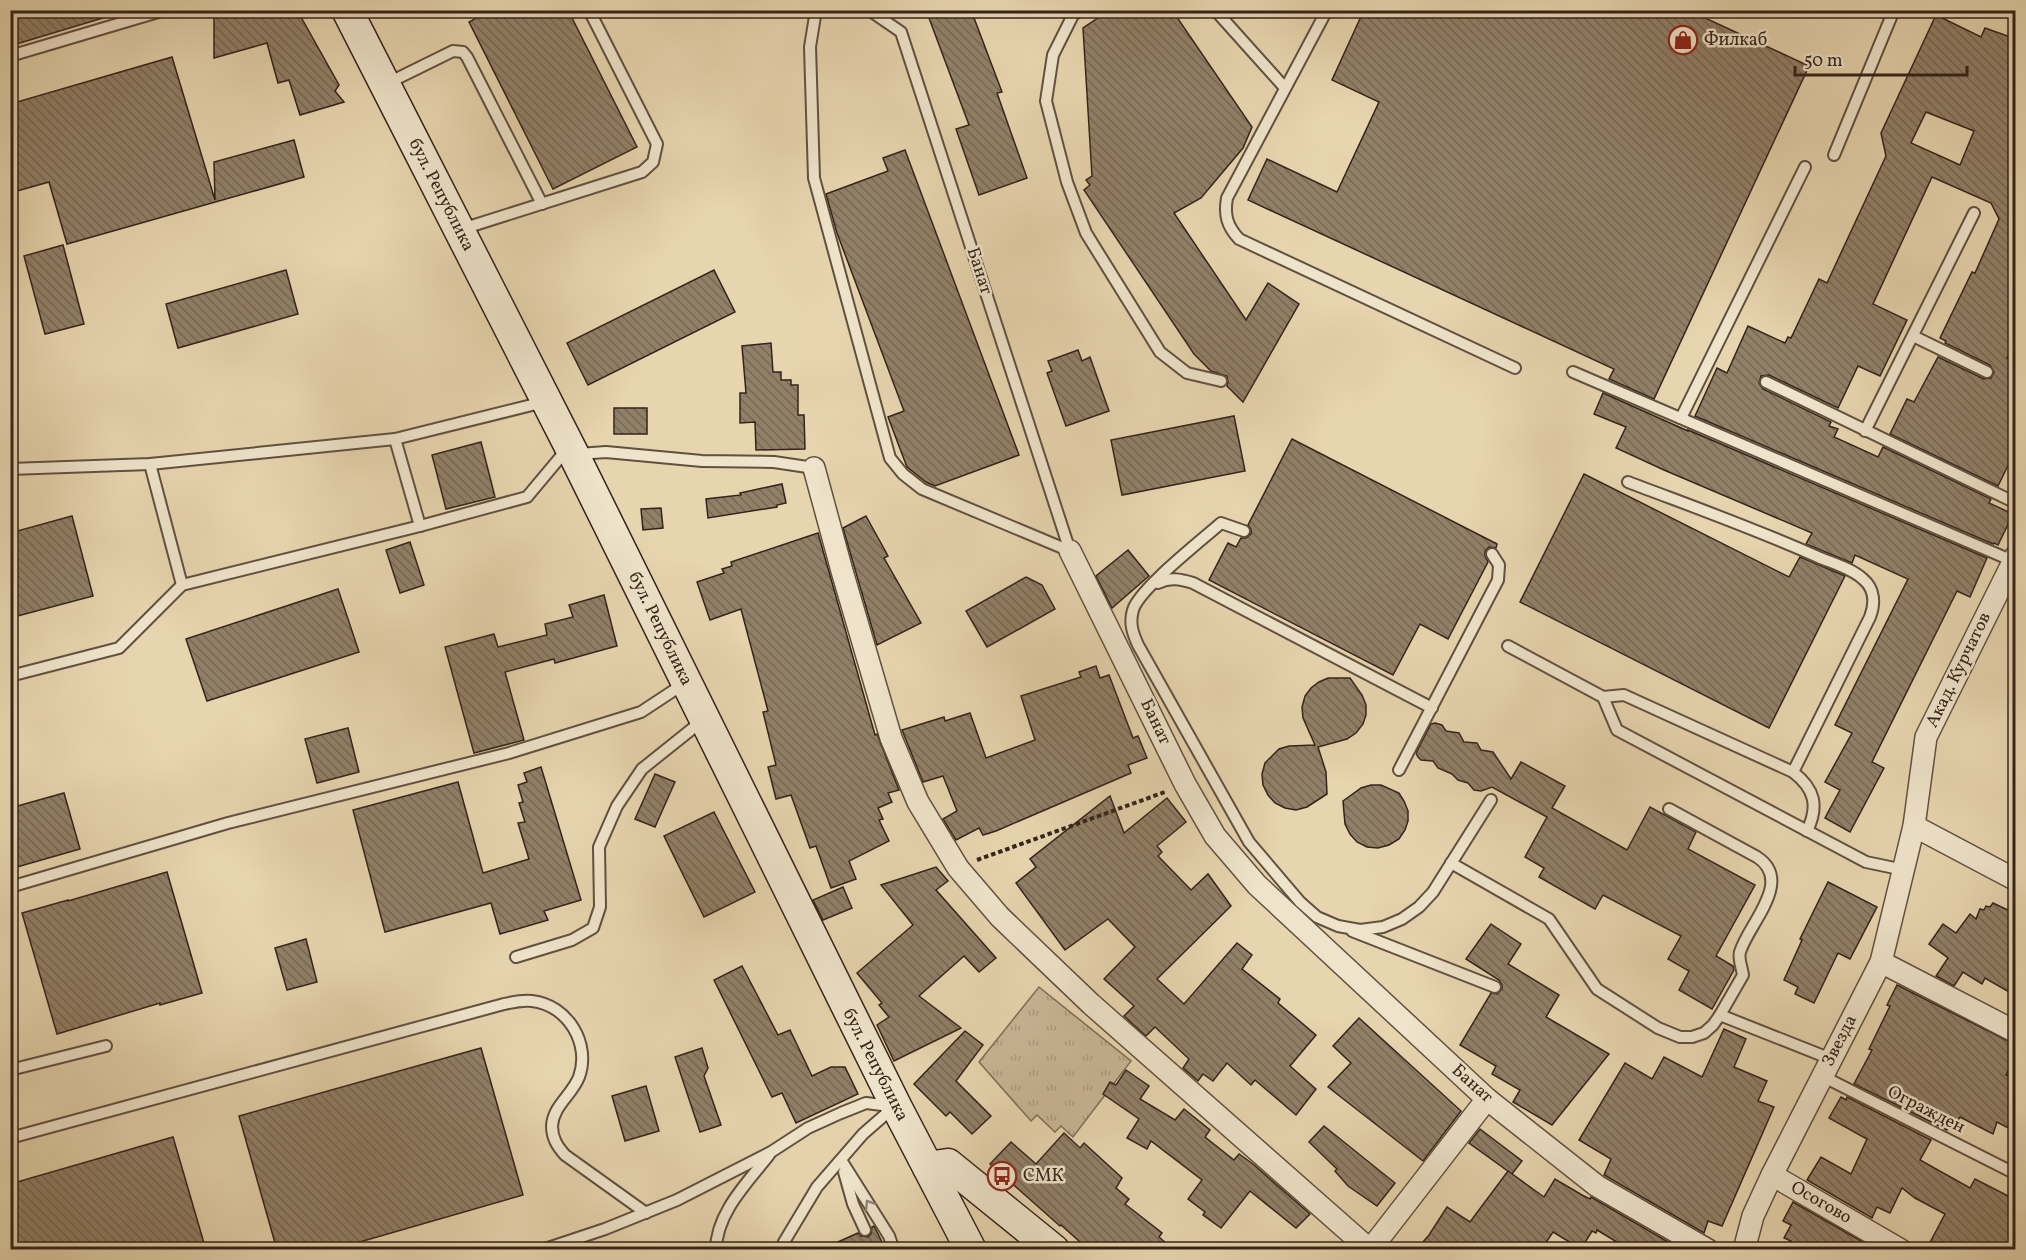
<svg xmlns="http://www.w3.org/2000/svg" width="2026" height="1260" viewBox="0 0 2026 1260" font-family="Vollkorn,serif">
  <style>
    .grass { fill: url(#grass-tufts); stroke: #7e6d58; stroke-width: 1.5 }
    .building { fill: url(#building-back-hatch); stroke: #34231b; stroke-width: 1.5; fill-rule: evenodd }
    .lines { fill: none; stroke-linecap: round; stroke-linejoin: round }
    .lane-casing { stroke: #615040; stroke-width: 14 }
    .street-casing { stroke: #615040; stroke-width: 24 }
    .secondary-casing { stroke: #34231b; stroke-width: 33 }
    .path { stroke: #34231b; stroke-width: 4; stroke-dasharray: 4.5 3; stroke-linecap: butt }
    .lane { stroke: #efe4cb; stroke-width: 10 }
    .street { stroke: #efe4cb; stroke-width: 21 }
    .secondary { stroke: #efe4cb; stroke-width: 30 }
    .oneway { stroke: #928473 }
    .labels { text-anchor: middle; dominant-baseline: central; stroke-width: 5; stroke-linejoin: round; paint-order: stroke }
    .poi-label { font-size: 18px; fill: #34231b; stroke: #efe4cb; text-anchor: start }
    .street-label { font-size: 18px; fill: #34231b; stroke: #efe4cb }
  </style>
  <defs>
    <pattern id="grass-tufts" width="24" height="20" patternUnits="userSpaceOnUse" patternTransform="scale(1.5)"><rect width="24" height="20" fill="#c9b796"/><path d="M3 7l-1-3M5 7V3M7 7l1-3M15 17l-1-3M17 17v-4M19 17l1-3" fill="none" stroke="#ad9d81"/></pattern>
    <pattern id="building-back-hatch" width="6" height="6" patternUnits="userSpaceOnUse" patternTransform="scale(1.5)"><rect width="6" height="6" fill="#918068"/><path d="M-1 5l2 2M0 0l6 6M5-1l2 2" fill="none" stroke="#776855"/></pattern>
  </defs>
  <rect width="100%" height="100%" fill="#e7d5af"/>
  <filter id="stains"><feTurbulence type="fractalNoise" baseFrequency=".00333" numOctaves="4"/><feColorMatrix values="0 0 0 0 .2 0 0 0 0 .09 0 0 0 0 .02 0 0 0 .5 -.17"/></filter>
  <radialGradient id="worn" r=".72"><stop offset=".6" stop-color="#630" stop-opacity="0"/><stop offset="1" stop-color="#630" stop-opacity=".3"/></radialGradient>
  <polygon class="grass" points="1039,987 1131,1061 1073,1137 1061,1126 1055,1132 1037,1115 1031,1121 979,1062"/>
  <g class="building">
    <polygon points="10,10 113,10 113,15 10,46"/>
    <polygon points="214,10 297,10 339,85 335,91 344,102 300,115 289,80 278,83 267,43 214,58"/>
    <polygon points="491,10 568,10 637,147 553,189 469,22"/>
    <polygon points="926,10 971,10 1002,92 997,93 1027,178 979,195 956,129 969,125"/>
    <polygon points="1110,10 1172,10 1252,127 1243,148 1201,198 1174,213 1246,320 1268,283 1299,304 1243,402 1227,386 1228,382 1227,376 1211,371 1194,354 1084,190 1090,185 1086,180 1092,176 1083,28"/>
    <polygon points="1364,10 1688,10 1809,66 1654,399 1609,379 1614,369 1248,200 1267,159 1337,192 1379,102 1332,80"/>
    <path d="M1936,15L1981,37L1985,28L2016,39V340L2007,358L2016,362V449L1998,486L1890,434L1907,399L1914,402L1938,357L1984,379L1991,378L1994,372L1990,365L1945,343L1946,341L1940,338L1972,272L1975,273L1999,219L1991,203L1932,177L1873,304L1907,320L1880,376L1858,366L1838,408L1769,375L1761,376L1759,383L1763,389L1831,422L1829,426L1838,429L1834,437L1878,457L1883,447L1991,499L1989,503L2013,514L1998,545L1994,543L1993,544L1695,416L1717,368L1727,373L1748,326L1785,343L1788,337L1791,338L1819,279L1827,283L1886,156L1881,133ZM1926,112L1974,131L1960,165L1911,143Z"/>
    <polygon points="172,57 215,200 214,162 294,140 304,177 67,244 49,182 10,193 10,104"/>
    <polygon points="905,150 1019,455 935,486 926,482 907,467 888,417 904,411 837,233 826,194 888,171 883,158"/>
    <polygon points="63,245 84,324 45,334 24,256"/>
    <polygon points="286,270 298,314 178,348 166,304"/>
    <polygon points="714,270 735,312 588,385 567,343"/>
    <polygon points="771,343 773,372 781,372 781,380 791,380 791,385 798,385 798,415 804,415 805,449 756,450 755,422 740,423 740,393 746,393 742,346"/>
    <polygon points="1078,350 1082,361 1090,357 1109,411 1066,426 1047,373 1052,371 1048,361"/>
    <polygon points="1603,393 1688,431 1688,430 1987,558 1970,597 1957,591 1872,762 1884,768 1850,832 1825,818 1840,790 1825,782 1852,733 1835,725 1908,579 1855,555 1852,563 1806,544 1812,533 1664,470 1616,448 1626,427 1594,414"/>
    <rect x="614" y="408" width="33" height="26"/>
    <polygon points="1234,416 1245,471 1122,495 1111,440"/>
    <polygon points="1292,439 1497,544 1496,548 1489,547 1485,551 1485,555 1488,562 1448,639 1420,624 1393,675 1209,580 1228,543 1236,547 1241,538 1246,538 1251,534 1251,529 1248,525"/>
    <polygon points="481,442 495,497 446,509 432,455"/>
    <polygon points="1584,474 1789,577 1800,557 1845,576 1769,728 1520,602"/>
    <polygon points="782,484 786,503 777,505 777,507 708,518 706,499 741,495 740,493"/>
    <polygon points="661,508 663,528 643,530 641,509"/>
    <polygon points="72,516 93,596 10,618 10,533"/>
    <polygon points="866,516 888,556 884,558 921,623 877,645 843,528"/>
    <polygon points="818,533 875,735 877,734 899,790 888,793 892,802 878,808 883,819 879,820 889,841 849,861 856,879 831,888 816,846 810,848 791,795 776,799 768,767 776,765 763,712 768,711 741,609 710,620 697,582 724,573 722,569 732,566 731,562"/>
    <polygon points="410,542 424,585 400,593 386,550"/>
    <polygon points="1128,550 1149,576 1112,608 1096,576"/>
    <polygon points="1026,577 1042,585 1055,609 987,647 966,611"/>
    <polygon points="338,589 359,652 207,701 186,639"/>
    <polygon points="604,595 617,646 555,663 554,659 505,672 524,740 474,753 445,647 494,634 498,647 547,635 545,624 573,617 569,605"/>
    <polygon points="1096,666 1100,678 1109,675 1133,738 1138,736 1147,758 1128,765 1131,773 996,831 983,835 979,828 956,840 943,819 957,811 943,776 923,782 902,730 944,717 945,721 970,713 986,758 1035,740 1021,696 1081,677 1079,672"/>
    <polygon points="1328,678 1350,678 1362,695 1366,705 1366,715 1363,724 1356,733 1347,739 1318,747 1326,772 1327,794 1307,807 1296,810 1285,808 1275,803 1268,795 1263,785 1262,774 1265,763 1279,749 1289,746 1315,745 1303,718 1302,707 1305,696 1311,688 1319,682"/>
    <polygon points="1435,723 1442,725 1446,731 1459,733 1464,742 1477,743 1481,750 1493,752 1511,779 1521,762 1565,786 1552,808 1627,850 1650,807 1696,832 1688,849 1755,885 1716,956 1733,966 1734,970 1712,1009 1679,990 1689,971 1668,959 1681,936 1603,895 1595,909 1539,877 1544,868 1525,857 1547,817 1492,787 1481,791 1474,790 1468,783 1458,780 1452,774 1438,768 1433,761 1421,760 1418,757 1416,753 1431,724"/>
    <polygon points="348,728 359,772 317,783 305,739"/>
    <polygon points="541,767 581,900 544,911 548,920 500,934 491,903 385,932 353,810 458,782 483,873 529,859 518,823 525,822 519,803 523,802 518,785 527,782 524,773"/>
    <polygon points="655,774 675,782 655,827 635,819"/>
    <polygon points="1371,785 1381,785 1399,793 1404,801 1408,811 1408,821 1405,830 1399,839 1389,845 1378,848 1367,847 1357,842 1350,834 1345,824 1343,801 1361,788"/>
    <polygon points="64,793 80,849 10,869 10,808"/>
    <polygon points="1110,796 1124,833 1167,798 1186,822 1157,846 1162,852 1158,856 1191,890 1208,874 1231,906 1157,979 1184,1004 1237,943 1252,955 1242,969 1280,999 1278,1003 1316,1035 1290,1066 1316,1089 1296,1115 1255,1080 1251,1085 1227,1063 1213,1081 1203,1074 1198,1081 1183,1068 1189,1059 1155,1027 1146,1036 1124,1016 1134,1006 1104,979 1135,947 1108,919 1065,950 1016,883 1036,867 1030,859"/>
    <polygon points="714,812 755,892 704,917 664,836"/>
    <polygon points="936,867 948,881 936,890 996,958 979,972 964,956 919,996 961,1028 894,1061 877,1025 889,1017 879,1005 882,1003 857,973 913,925 881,885"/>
    <polygon points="167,872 202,993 160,1005 160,1003 57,1034 22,913 68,900 68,901"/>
    <polygon points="1828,882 1877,907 1850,959 1838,953 1814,1003 1795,994 1798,987 1784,980 1802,940 1800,939"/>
    <polygon points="843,887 852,908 823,920 813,900"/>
    <polygon points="1993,903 2016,914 2016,996 1985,978 1982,984 1963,972 1954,986 1936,976 1948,958 1929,944 1943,924 1956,933 1970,914 1976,919 1980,909 1984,910 1986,906 1990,907"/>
    <polygon points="1491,924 1521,944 1508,964 1559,995 1546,1017 1609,1054 1552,1125 1513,1102 1520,1090 1492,1074 1496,1066 1460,1045 1491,993 1497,994 1502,989 1502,985 1499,980 1466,959"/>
    <polygon points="306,939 317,982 287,990 275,948"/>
    <polygon points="742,966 778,1035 790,1030 812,1076 831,1067 845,1067 858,1094 796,1123 782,1093 772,1097 714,980"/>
    <polygon points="1897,985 2016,1045 2016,1057 2006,1075 2016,1080 2016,1132 1997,1122 1993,1134 1960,1117 1957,1122 1952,1119 1947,1130 1854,1084 1872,1050 1869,1049 1890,1006 1887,1005"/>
    <polygon points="1359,1018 1461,1111 1423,1161 1328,1087 1351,1063 1333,1046"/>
    <polygon points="1724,1029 1746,1039 1734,1067 1767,1081 1758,1101 1774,1107 1722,1226 1708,1221 1704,1233 1604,1175 1611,1159 1579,1140 1625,1063 1652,1079 1664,1057 1702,1077"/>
    <polygon points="965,1031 983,1045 956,1081 991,1116 972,1134 950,1112 946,1116 914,1084"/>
    <polygon points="481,1048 523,1195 332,1250 277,1250 239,1116"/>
    <polygon points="702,1048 708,1068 704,1076 721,1125 700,1132 675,1057"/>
    <polygon points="1126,1070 1149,1086 1140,1099 1175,1120 1184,1109 1210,1130 1205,1137 1234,1160 1239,1154 1253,1164 1310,1214 1296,1228 1250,1191 1221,1228 1203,1215 1205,1212 1188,1199 1202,1180 1151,1141 1147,1149 1127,1138 1139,1119 1103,1094 1110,1082 1116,1085"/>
    <polygon points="646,1086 659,1131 625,1141 612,1096"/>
    <polygon points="1841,1097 1846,1100 1847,1097 1931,1140 1920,1160 1970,1188 1975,1179 2016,1200 2016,1250 1926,1250 1945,1214 1915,1198 1902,1188 1890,1213 1877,1207 1872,1218 1807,1180 1821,1157 1851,1174 1867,1139 1829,1118"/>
    <polygon points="1324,1126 1395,1183 1377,1206 1348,1186 1335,1171 1337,1169 1309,1142"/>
    <polygon points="1480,1129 1522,1161 1512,1174 1469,1143"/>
    <polygon points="1064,1133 1080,1148 1084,1143 1122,1178 1116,1188 1129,1199 1125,1204 1162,1233 1159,1237 1174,1250 1089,1250 1061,1225 1060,1226 990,1164 1011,1142 1036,1164"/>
    <polygon points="173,1137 206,1250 10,1250 10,1184"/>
    <polygon points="1508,1171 1544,1197 1555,1179 1582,1195 1590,1199 1591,1197 1682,1250 1630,1250 1597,1230 1596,1233 1592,1231 1581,1249 1553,1232 1541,1250 1416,1250 1429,1235 1447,1207 1470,1222"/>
    <polygon points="1793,1202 1861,1241 1857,1250 1786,1250 1791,1241 1784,1238 1791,1225 1783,1221"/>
    <polygon points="874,1226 886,1250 820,1250 858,1233 861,1236 868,1237 871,1234 872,1227"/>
  </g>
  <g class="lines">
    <g class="lane-casing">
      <g id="lane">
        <polyline points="816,10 810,47 814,178 890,458 903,474 922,489 1070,551"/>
        <polyline points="869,10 901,32 1070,551"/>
        <polyline points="1080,10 1073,15 1053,55 1046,101 1067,182 1086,233 1160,352 1187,373 1221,381"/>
        <polyline points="1215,10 1285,88"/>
        <path d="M1327,10L1227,198C1224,215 1227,226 1239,239L1515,368"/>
        <polyline points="2008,10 2016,13"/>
        <polyline points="10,56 165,10"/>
        <polyline points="388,83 453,51 463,52 467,57 542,204"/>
        <polyline points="1834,155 1894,10"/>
        <polyline points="462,229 642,172 653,162 657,144 589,10"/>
        <polyline points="1913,336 1987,372"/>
        <polyline points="1573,372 2013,561"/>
        <polyline points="1766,382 2016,503"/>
        <polyline points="1681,418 1805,167"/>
        <polyline points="1865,431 1974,213"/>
        <polyline points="395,439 420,526"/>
        <polyline points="578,454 606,452 702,461 774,462 814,468"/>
        <polyline points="150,464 182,585"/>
        <polyline points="10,469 150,464 395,439 544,402"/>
        <path d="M1628,482C1691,506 1756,529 1818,557C1832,563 1851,568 1863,579C1875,589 1875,604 1870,617L1793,772"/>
        <path d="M1244,531L1221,523C1202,540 1139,589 1133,610C1129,623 1133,634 1138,645L1249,842L1300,902L1317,917L1338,926L1360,930L1383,927L1402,919L1419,907L1433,892L1491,800"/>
        <path d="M1158,583C1170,577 1180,579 1193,583L1432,708"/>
        <polyline points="1508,646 1603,697 1617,730 1866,862 1904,870"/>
        <polyline points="10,676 119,648 182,585 420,526 527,497 568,448"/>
        <path d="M1603,697L1624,695L1793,772C1815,789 1819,806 1807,831"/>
        <polyline points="1399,770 1498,580 1499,565 1492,554"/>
        <path d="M1669,809L1757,857C1794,881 1749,923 1740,952C1738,958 1742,968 1743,975L1720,1015"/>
        <polyline points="1451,863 1549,919 1597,989 1658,1028 1680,1037 1692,1037 1704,1033 1713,1025 1720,1015 1831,1059"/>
        <polyline points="10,887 228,823 509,753 641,712 685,683"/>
        <polyline points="1352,931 1495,987"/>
        <polyline points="516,957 572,940 593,928 600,907 599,847 617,806 642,769 702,721"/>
        <polyline points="10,1070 106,1046"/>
        <polyline points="1822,1076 2016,1174"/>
        <path d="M10,1138L504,1004C513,1002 522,1000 532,1001C568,1005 591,1044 579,1077C572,1095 553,1106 552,1126C552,1138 557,1146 565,1155L646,1213"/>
        <polyline points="841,1160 889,1236 894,1250"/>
        <polyline points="844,1172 853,1204 865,1230"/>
        <polyline points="542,1250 605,1229 677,1200 771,1152 808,1128 841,1113 866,1103 890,1106"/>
        <path d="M716,1250C716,1213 748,1182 769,1155"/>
        <polyline points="781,1250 784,1242 817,1187 863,1134 895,1106"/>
      </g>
    </g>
    <g class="street-casing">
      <g id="street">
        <polyline points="814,468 842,571 891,738 918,802 958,868 1000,917 1091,1004 1370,1250"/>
        <polyline points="1070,551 1185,784 1215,836 1257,885 1487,1099 1597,1186 1708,1250"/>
        <polyline points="1914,826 2016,880"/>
        <polyline points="1881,962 2016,1032"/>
        <polyline points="1772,1175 1901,1250"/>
        <polyline points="1370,1250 1487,1099"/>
        <polyline points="1744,1250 1753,1216 1772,1175 1881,962 1914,826 1926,737 2016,556"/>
      </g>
    </g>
    <g class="secondary-casing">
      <g id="secondary">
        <polyline points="347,10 574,455 896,1106 971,1250"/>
        <polyline points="928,1167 948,1164 1054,1250"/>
      </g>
    </g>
    <polyline class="path" points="977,860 1165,792"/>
    <use href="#lane" class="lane"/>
    <use href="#street" class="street"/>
    <use href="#secondary" class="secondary"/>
  </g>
  <defs><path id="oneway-chevron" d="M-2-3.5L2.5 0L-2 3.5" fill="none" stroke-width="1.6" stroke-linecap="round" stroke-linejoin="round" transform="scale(1.5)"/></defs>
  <use class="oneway" href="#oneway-chevron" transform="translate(869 1204) rotate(-122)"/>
  <defs>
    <g id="shop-ring" transform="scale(1.5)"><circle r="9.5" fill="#efe4cb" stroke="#8f2418" stroke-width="1.5"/><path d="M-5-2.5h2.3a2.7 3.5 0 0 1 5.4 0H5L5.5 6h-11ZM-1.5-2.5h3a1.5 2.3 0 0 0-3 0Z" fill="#8f2418"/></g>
    <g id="bus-ring" transform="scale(1.5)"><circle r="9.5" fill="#efe4cb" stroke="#8f2418" stroke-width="1.5"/><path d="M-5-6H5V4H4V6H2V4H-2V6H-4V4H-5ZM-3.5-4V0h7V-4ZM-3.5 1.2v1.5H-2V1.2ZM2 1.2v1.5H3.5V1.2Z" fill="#8f2418"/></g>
  </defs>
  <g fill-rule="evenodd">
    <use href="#shop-ring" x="1683" y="40"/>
    <use href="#bus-ring" x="1002" y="1176"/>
  </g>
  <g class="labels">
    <g class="poi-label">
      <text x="1704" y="40">Филкаб</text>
      <text x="1023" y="1176">СМК</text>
    </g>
    <g class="street-label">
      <text transform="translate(441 195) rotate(63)">бул. Република</text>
      <text transform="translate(979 271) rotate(72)">Банат</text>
      <text transform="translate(660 629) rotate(64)">бул. Република</text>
      <text transform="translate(1959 670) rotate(-64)">Акад. Курчатов</text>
      <text transform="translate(1155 722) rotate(64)">Банат</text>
      <text transform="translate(1840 1041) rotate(-63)">Звезда</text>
      <text transform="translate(875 1065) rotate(63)">бул. Република</text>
      <text transform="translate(1472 1084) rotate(42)">Банат</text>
      <text transform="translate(1926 1110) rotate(27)">Огражден</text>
      <text transform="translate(1821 1203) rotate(30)">Осогово</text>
    </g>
  </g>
  <rect width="2026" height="1260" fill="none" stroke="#e7d5af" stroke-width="36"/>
  <rect x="12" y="12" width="2002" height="1236" fill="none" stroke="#34231b" stroke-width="3"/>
  <rect x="18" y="18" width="1990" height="1224" fill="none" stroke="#34231b" stroke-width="1.5"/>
  <path d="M1795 66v9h172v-9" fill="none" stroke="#34231b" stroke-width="3"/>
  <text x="1804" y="66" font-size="18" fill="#34231b" stroke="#efe4cb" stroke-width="4.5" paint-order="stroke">50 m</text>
  <rect width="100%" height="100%" filter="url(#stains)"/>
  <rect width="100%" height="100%" fill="url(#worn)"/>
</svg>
